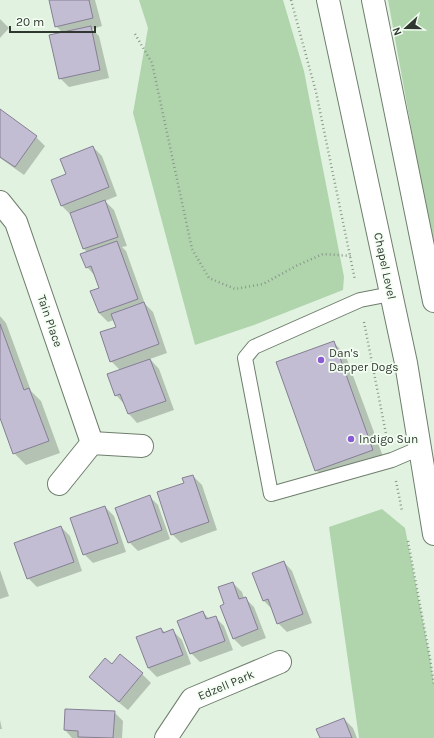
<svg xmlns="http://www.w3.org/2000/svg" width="434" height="738" viewBox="0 0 434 738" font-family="Karla,sans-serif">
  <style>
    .green { fill: #b0d5ad }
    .shadow { fill: #0003 }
    .building { fill: #c3bdd3; stroke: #857f94 }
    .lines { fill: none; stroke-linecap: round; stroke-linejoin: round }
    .lane-casing { stroke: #6f7e6d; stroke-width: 16 }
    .street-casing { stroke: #6f7e6d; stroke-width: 24 }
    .secondary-casing { stroke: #6f7e6d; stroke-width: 24 }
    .path { stroke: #8a978a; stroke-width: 2.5; stroke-dasharray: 1 3; stroke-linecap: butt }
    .lane { stroke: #fff; stroke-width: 14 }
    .street { stroke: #fff; stroke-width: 22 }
    .secondary { stroke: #fff; stroke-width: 22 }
    .poi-dot { fill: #8a5bd4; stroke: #f3fef2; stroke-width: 1.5 }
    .labels { text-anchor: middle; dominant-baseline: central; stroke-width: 3.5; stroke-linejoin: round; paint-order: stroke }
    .street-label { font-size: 12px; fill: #303730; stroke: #f3fef2 }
    .poi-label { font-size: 12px; fill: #303730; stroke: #f3fef2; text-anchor: start }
  </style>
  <rect width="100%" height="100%" fill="#e1f3e0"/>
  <g class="green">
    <polygon points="139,0 283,0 304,71 344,277 343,290 254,325 195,345 133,113 148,28"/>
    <polygon points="388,0 434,0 434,245 426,210"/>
    <polygon points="382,509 405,528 430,658 434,685 434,738 359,738 329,527"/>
  </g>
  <g class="shadow">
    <polygon points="50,0 95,0 102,26 92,29 99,36 109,78 69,87 60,78 63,33 56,26"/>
    <polygon points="0,19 9,28 0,38"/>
    <polygon points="0,110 36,137 45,146 24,175 0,158"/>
    <polygon points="93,147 102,156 117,196 105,201 114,210 127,246 122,247 126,251 145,304 153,312 167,353 150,359 159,369 174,410 137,423 129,414 125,405 116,395 121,371 111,361 117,327 114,320 108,322 99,313 92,291 100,288 96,277 87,267 88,253 84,249 72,214 71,215 62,206 67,174"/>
    <polygon points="0,316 6,323 31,391 41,401 60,453 26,465 14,453 0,415"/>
    <polygon points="333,342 345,354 385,462 328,482 316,470"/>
    <polygon points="193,476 202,485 217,530 181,543 172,534 185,484"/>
    <polygon points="149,496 158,505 170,539 138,551 129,542"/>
    <polygon points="105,507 114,516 126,552 93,563 84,554"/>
    <polygon points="61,527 70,536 82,571 37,587 28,578"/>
    <polygon points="284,562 292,571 312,623 287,632 278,623 273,610 264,601"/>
    <polygon points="0,570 9,596 0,599"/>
    <polygon points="233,583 242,592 244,598 245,598 254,607 266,638 242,647 233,638"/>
    <polygon points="203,612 209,619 215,617 224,626 233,650 200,662 191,653"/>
    <polygon points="161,629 166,633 173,631 182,640 191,664 157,677 148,668"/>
    <polygon points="112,665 142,674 151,683 128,710 99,686 90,677"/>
    <polygon points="66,710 114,712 123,721 122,738 72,738 65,730"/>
    <polygon points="344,719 353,728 357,738 321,738"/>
    <polygon points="0,720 2,729 0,729"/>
  </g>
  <g class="building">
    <polygon points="49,0 89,0 93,18 55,27"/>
    <polygon points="91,26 100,70 59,79 49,35"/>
    <polygon points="0,109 37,136 15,167 0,157"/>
    <polygon points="93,146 109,187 61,206 51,180 66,174 60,159"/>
    <polygon points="105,200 118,237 83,249 70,213"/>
    <polygon points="117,241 138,299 99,313 90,291 99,288 91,266 86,268 80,254"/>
    <polygon points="144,302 159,344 110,362 100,332 116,327 111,314"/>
    <polygon points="0,324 24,390 29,388 49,441 13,454 0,418"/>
    <polygon points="334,341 373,450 315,471 276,362"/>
    <polygon points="150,359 166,401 128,414 120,394 115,396 107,374"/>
    <polygon points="193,475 209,522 171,535 157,492 184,483 182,478"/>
    <polygon points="150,495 162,530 128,543 115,508"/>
    <polygon points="105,506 118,543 83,555 70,518"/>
    <polygon points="61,526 74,562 27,579 14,543"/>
    <polygon points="284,561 303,614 277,624 268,599 263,601 252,573"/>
    <polygon points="233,582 239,599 246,597 258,629 233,639 220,606 224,604 218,587"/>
    <polygon points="203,611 206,619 216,616 225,641 190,654 177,621"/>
    <polygon points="161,628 163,633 173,629 183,655 148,668 136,637"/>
    <polygon points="120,654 143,673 119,702 89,677 105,658 112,664"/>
    <polygon points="65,709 115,711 113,738 78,737 78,731 64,730"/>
    <polygon points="344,718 352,738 320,738 316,729"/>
  </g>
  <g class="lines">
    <g class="lane-casing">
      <polyline id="lane" points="391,294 360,300 254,347 245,358 271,494 392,460 420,448"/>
    </g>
    <g class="street-casing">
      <g id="street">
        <polyline points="0,202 16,222 92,443"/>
        <polyline points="59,484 92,443 142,446"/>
        <polyline points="166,738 192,699 280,662"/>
      </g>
    </g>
    <g class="secondary-casing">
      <g id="secondary">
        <polyline points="328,0 406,363 434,534"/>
        <polyline points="373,0 434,301"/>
      </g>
    </g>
    <g class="path">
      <polyline points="291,0 316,92 355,280"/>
      <polyline points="135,34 152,63 192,249 209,278 235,289 263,284 298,265 323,254 351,256"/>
      <polyline points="364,322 387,439"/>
      <polyline points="396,481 402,511"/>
      <polyline points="408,541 430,658 434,685"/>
    </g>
    <use href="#lane" class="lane"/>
    <use href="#street" class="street"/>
    <use href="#secondary" class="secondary"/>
  </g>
  <g class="poi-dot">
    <circle cx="321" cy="360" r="4"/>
    <circle cx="351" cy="439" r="4"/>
  </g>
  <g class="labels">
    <g class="street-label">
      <text transform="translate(385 266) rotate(78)">Chapel Level</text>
      <text transform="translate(50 321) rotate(71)">Tain Place</text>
      <text transform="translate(226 685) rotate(-23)">Edzell Park</text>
    </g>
    <g class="poi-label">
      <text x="329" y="353">Dan's<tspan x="329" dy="14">Dapper Dogs</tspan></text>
      <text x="359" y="439">Indigo Sun</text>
    </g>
  </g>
  <g transform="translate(406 28) rotate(249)" stroke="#f3fef2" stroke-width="3" paint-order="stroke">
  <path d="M0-3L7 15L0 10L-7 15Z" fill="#303730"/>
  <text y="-6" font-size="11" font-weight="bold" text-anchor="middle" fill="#303730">N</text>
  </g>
  <path d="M10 26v6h85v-6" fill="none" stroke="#303730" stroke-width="2"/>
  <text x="16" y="26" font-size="12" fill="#303730" stroke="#f3fef2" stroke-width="3" paint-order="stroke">20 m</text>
</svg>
